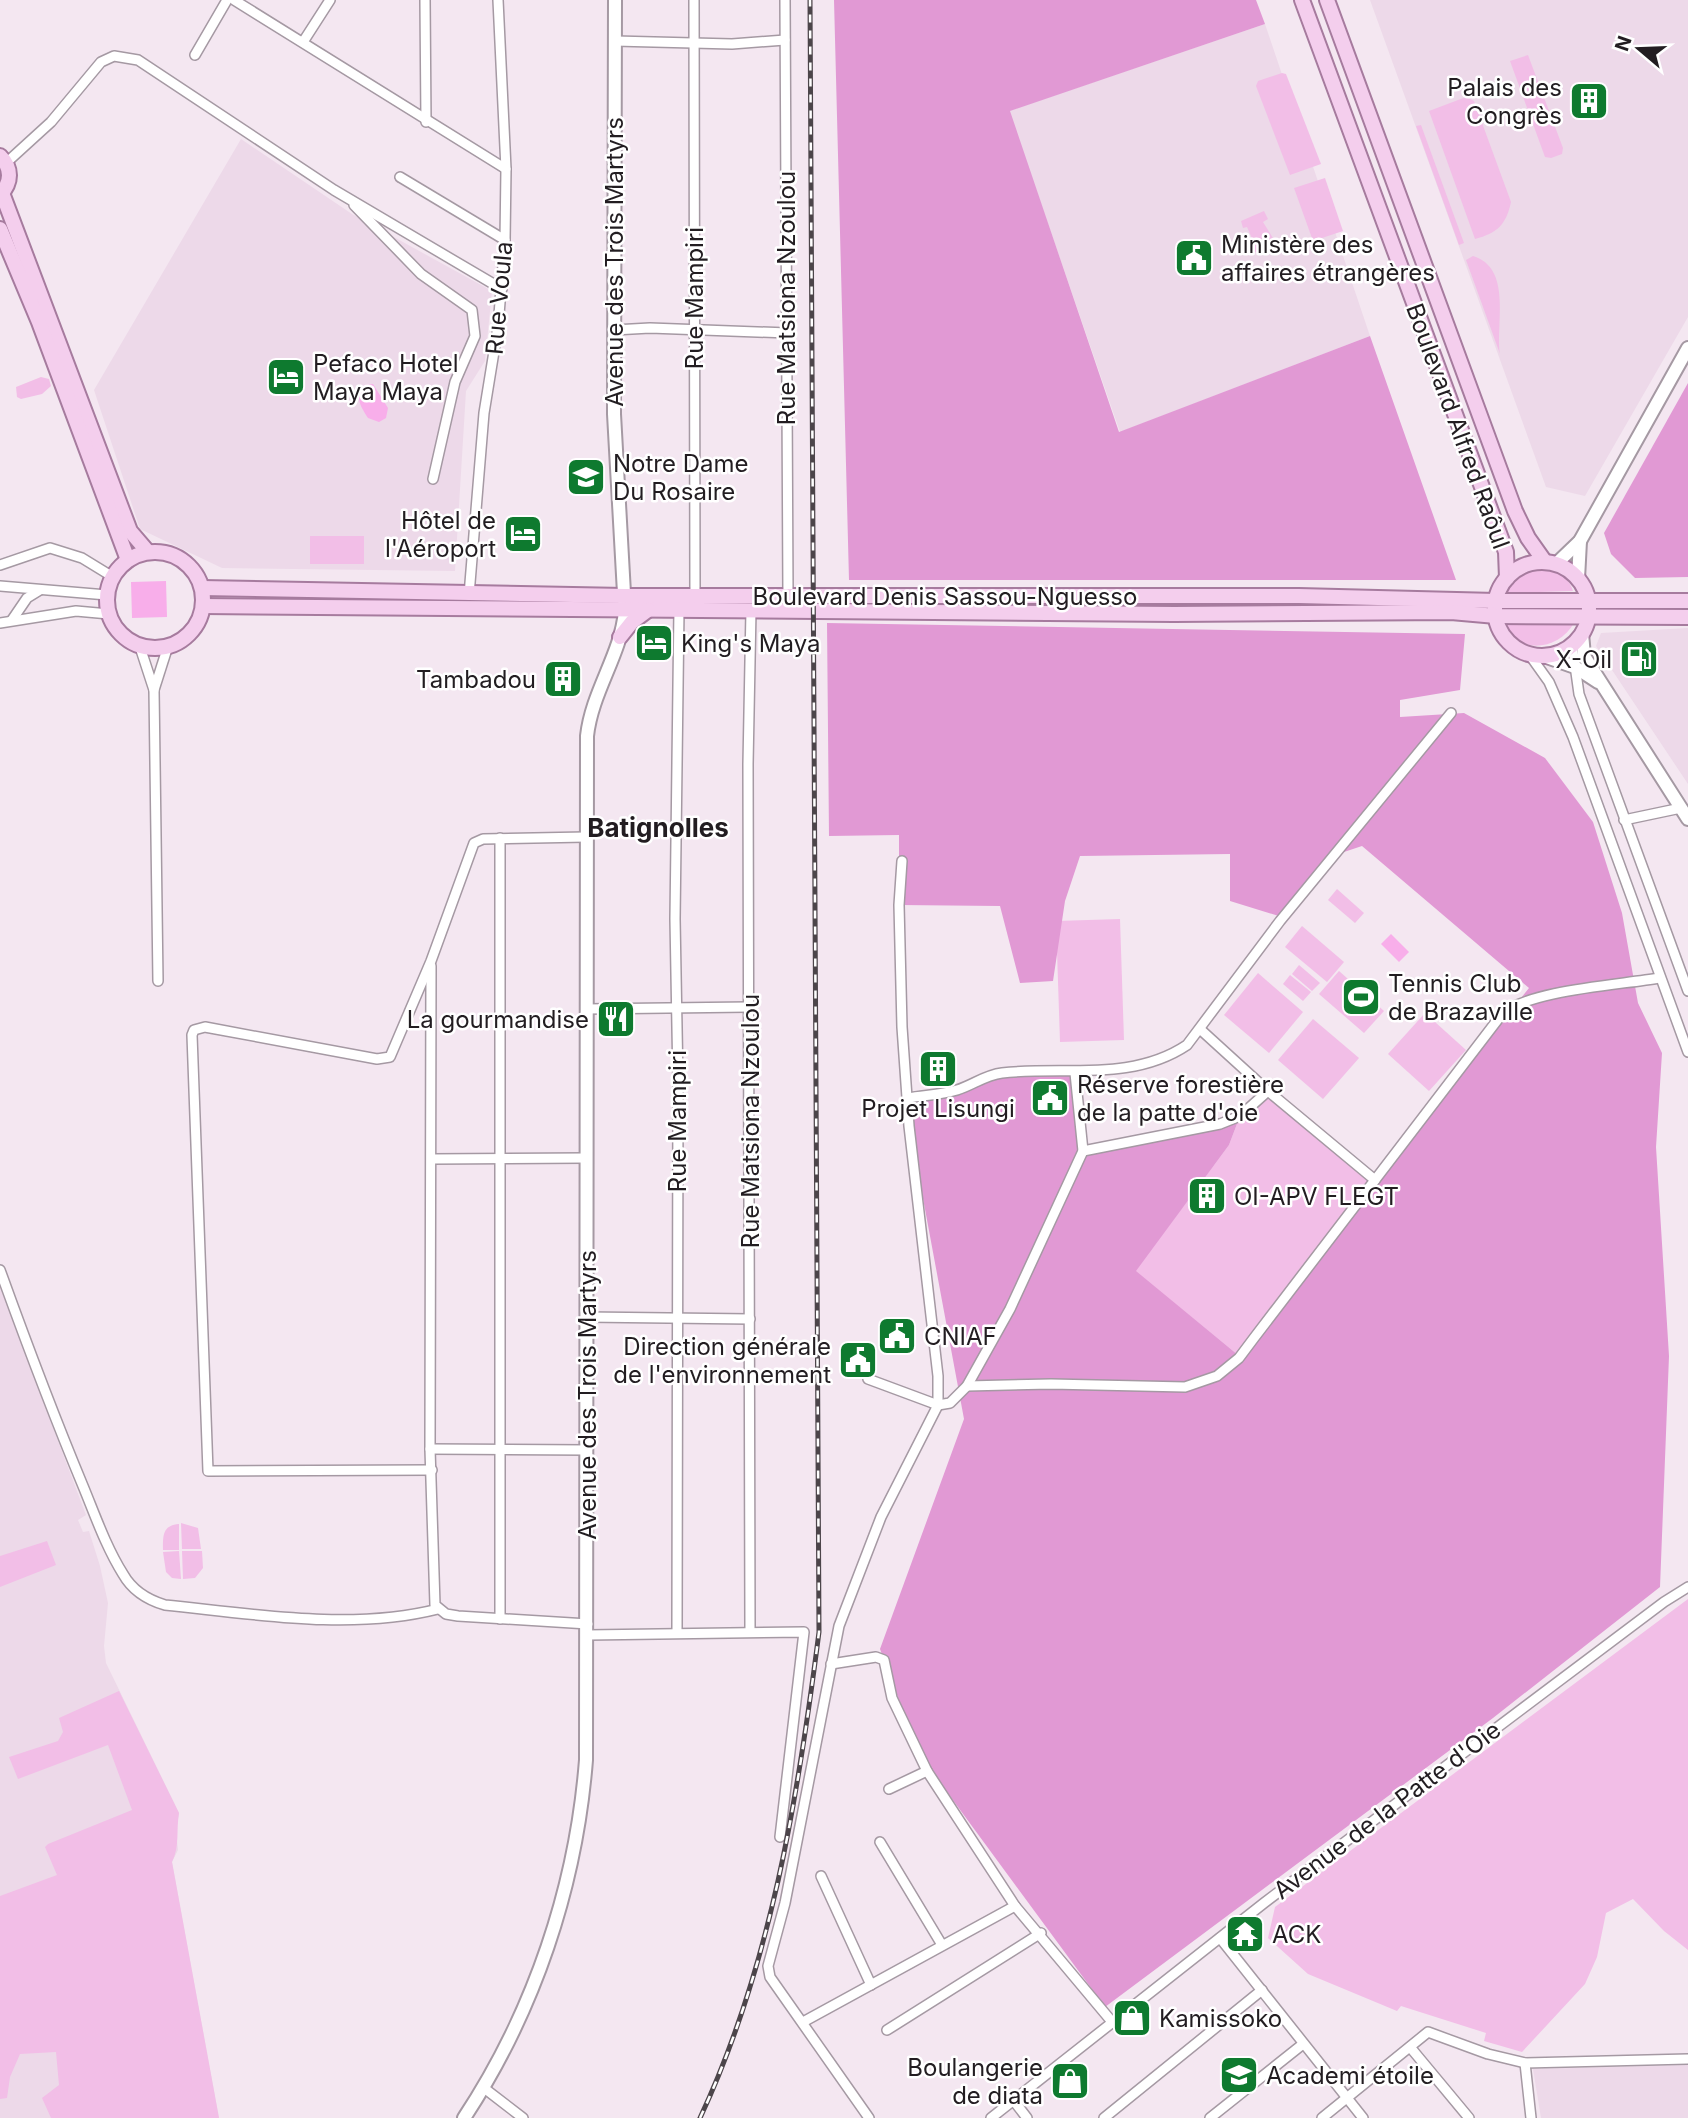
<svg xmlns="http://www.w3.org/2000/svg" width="1688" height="2118" viewBox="0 0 1688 2118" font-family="Inter,sans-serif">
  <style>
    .built { fill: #edd9e9 }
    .green { fill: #f2bee7 }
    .forest { fill: #e199d4 }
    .water { fill: #f8aeea }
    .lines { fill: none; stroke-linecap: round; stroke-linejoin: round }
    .street-casing { stroke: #a599a3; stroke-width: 12 }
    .secondary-casing { stroke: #a599a3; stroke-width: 16 }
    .primary-casing { stroke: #a67b9e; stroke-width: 18 }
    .street { stroke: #fff; stroke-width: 9 }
    .secondary { stroke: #fff; stroke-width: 12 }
    .primary { stroke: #f4ceed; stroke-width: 14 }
    .rail-casing { stroke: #4c454a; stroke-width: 5 }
    .rail { stroke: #fff; stroke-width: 2.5; stroke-dasharray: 8; stroke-linecap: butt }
    .labels { text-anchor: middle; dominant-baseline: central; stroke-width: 5; stroke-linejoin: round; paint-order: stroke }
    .poi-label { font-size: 24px; fill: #221d21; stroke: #fff; text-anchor: start }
    .street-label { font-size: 24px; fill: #221d21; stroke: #fff }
    .neighbourhood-label { font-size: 26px; font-weight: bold; fill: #221d21; stroke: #fff }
  </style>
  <rect width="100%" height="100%" fill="#f4e7f1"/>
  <g class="built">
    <polygon points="1370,0 1688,0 1688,317 1585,496 1546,487"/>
    <polygon points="1265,24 1370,336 1120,432 1009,111"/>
    <polygon points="241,139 352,214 492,291 485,361 466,391 455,571 222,568 140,529 94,390"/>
    <polygon points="1688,628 1688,784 1596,646 1601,633"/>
    <polygon points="0,1287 86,1515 78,1520 83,1532 89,1531 100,1566 108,1603 104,1646 106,1663 179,1813 176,1833 178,1850 172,1862 219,2118 0,2118"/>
    <polygon points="1688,2065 1688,2118 1541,2118 1533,2069"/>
  </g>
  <g class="green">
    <polygon points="1528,55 1563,148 1562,154 1551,158 1545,157 1510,61"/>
    <polygon points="1282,73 1286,74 1321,164 1290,175 1256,86 1258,81"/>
    <path d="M1466,97L1474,101L1511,202C1506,225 1497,233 1475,239L1429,111Z"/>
    <polygon points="1421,125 1464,243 1459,245 1416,126"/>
    <polygon points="1325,178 1343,231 1313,241 1294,188"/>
    <polygon points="1264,211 1268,219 1263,222 1276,243 1253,253 1250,245 1254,243 1247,227 1243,228 1241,221"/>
    <path d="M1473,256C1512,268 1496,322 1500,354L1466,260Z"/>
    <polygon points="41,377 49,379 51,386 42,394 21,399 17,397 16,387"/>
    <rect x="310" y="536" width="54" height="28"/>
    <path d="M1539,568C1555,569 1568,575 1573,591L1505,593C1510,578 1524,570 1539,568Z"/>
    <path d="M1574,623C1559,650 1518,656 1505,624Z"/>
    <polygon points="1337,889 1364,913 1355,923 1328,900"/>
    <polygon points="1120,919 1124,1040 1060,1042 1056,921"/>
    <polygon points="1302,926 1344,962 1327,982 1285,947"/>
    <polygon points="1299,965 1320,983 1312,991 1292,974"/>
    <polygon points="1339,971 1384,1011 1364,1033 1319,994"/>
    <polygon points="1258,973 1303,1012 1269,1053 1224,1015"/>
    <polygon points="1290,975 1311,992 1303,1001 1283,984"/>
    <polygon points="1425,1013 1466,1050 1429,1091 1388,1054"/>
    <polygon points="1313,1019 1359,1058 1323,1099 1278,1060"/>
    <polygon points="1268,1091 1375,1180 1238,1355 1135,1271 1229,1145 1240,1116"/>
    <polygon points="181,1523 198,1528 201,1549 182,1549"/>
    <path d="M179,1524V1550H163C163,1537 162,1525 179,1524Z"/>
    <polygon points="47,1541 56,1565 0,1587 0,1556"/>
    <polygon points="179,1551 181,1579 172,1578 166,1572 163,1552"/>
    <polygon points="182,1551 202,1551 203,1568 195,1578 183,1579"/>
    <polygon points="1688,1599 1688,1950 1664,1931 1633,1899 1606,1913 1597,1957 1585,1984 1522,2052 1484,2041 1486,2033 1401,2006 1397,2011 1308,1974 1268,1938 1275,1907"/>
    <path d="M119,1691L179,1813C176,1830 180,1846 172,1862L219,2118H51L42,2098L59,2085L56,2052L20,2054L10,2077L7,2098L0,2099V1896L57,1875L45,1847L48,1844L132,1810L108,1745L18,1779L9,1757L58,1741L63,1732L59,1718Z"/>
  </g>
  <g class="forest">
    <polygon points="834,0 1256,0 1265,24 1010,111 1119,432 1370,336 1456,580 849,580"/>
    <polygon points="1688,383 1688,577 1635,578 1611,554 1604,533"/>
    <polygon points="827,623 1465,634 1460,690 1400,700 1400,717 1464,713 1545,758 1593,822 1622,913 1638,1003 1662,1053 1656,1147 1669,1356 1660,1587 1493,1718 1105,2007 919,1754 880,1649 964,1419 909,1123 908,1098 936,1094 985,1077 1075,1073 1083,1151 1240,1116 1229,1145 1136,1271 1238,1355 1529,988 1362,846 1338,854 1285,918 1230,901 1230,854 1080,856 1065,901 1053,981 1020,983 1000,906 899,905 899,835 829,836"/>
  </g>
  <g class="water">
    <path d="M373,384L388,408L386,418L379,422L368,418C360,405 355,399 364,385Z"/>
    <polygon points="166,581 167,617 132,618 131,582"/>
    <polygon points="1391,934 1409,952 1399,962 1381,944"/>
  </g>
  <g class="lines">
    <g class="street-casing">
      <g id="street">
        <polyline points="234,0 506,169"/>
        <polyline points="425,0 426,122"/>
        <polyline points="694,0 695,597"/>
        <polyline points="785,0 788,596"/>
        <polyline points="615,41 732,44 785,40"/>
        <polyline points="303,42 330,0"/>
        <polyline points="195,55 227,0"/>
        <polyline points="6,163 51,122 101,62 114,56 138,60 334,190 502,289"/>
        <polyline points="400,177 505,240"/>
        <polyline points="354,205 421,274 472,310 475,336 455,382 433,479"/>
        <polyline points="614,330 650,328 788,333"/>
        <polyline points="0,565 50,548 82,558 113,577"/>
        <polyline points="0,586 107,595"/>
        <polyline points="469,595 484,413 498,327 505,240 506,169 498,0"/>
        <polyline points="12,620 27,598 40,590"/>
        <polyline points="0,623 76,611 109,614"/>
        <polyline points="139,644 154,690 158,981"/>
        <polyline points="1572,644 1579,694 1688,991"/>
        <polyline points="1529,654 1549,682 1573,737 1688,1052"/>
        <polyline points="154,690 168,646"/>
        <polyline points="1624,820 1681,808"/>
        <polyline points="500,838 500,1619"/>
        <polyline points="431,966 430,1449 435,1605 446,1614 458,1616 588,1624"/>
        <polyline points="586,1009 749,1007"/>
        <polyline points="1268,1091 1375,1180"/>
        <path d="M908,1098C924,1095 941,1095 957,1090C973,1085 985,1075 1002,1073C1064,1066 1132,1082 1187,1045L1280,921L1451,713"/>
        <polyline points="1083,1151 1220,1124 1240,1116 1268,1091 1201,1030"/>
        <polyline points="432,1159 585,1158"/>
        <path d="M0,1270C26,1342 53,1414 83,1486C95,1515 106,1547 123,1574C132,1590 148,1600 165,1605C253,1614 351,1631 438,1609"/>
        <polyline points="586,1317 750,1319"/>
        <polyline points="868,1379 938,1405 950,1403 967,1386 1010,1309 1083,1151 1075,1073"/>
        <path d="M967,1386L1051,1384L1185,1387L1217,1376L1239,1358L1254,1338L1502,1014C1530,990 1619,985 1659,978"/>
        <polyline points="430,1449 587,1450"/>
        <polyline points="432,1470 208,1471 192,1035 194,1030 205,1027 377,1059 390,1057 431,961 474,843 483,839 586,837"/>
        <polyline points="750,1632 748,764 751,610"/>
        <polyline points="677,1633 678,1082 675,919 679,609"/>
        <polyline points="588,1635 804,1632 780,1837"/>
        <polyline points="831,1664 876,1657 884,1660 892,1698 927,1771 1015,1906 1113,2023"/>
        <polyline points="889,1789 927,1771"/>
        <polyline points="880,1842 942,1945"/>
        <polyline points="821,1876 871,1985"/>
        <polyline points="1220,1938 1363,2118"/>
        <polyline points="803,2022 1015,1906"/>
        <polyline points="887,2030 1041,1933"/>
        <polyline points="1410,2047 1469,2118"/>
        <polyline points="1525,2063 1531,2118"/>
        <polyline points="484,2088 523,2118"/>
        <polyline points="1014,2101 1027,2118"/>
        <polyline points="869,2118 770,1977 768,1966 785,1903 839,1626 881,1517 938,1405 938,1376 909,1126 902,1027 899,905 902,861"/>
        <polyline points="991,2118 1264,1903 1664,1602 1688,1587"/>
        <polyline points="1104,2118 1262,1990"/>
        <polyline points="1210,2118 1303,2044"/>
        <polyline points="1322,2118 1428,2032 1488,2054 1525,2063 1688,2059"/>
      </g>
    </g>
    <g class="secondary-casing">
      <g id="secondary">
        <polyline points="1556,564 1580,541 1688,348"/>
        <polyline points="1578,579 1580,541"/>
        <polyline points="1582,633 1584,656 1688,819"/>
        <polyline points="1541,655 1575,667 1598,682"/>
        <path d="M464,2118C534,2012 576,1887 586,1760L587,736C592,691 621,655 625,611L614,414L615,0"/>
      </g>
    </g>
    <g class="primary-casing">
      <g id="primary">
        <polyline points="1302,0 1506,552 1507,578"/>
        <polyline points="1327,0 1515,511 1528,538 1545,562"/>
        <path d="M0,156C12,168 12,182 0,195"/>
        <polyline points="2,193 130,531 148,552"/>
        <polyline points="0,229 39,322 128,560"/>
        <circle cx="155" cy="600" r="48"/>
        <circle cx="1542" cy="609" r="47"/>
        <polyline points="202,588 625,596 1299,596 1496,601 1688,601"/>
        <polyline points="203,606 1174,614 1451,612 1496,616 1688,617"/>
        <polyline points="620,637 632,622 648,610"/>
      </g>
    </g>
    <use href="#street" class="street"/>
    <use href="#secondary" class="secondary"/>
    <use href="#primary" class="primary"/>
    <g class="rail-casing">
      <path id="rail" d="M700,2118C771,1966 798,1797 819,1632L810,0"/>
    </g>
    <use href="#rail" class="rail"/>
  </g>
  <defs>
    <g id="building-square" transform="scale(2.0125)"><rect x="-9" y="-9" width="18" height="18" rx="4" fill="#0e7a2f" stroke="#fff"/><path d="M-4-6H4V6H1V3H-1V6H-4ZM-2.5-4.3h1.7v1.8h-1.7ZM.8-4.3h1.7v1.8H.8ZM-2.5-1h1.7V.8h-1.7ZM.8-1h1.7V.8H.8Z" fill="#fff"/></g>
    <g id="civic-square" transform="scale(2.0125)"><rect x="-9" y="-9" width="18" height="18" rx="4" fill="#0e7a2f" stroke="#fff"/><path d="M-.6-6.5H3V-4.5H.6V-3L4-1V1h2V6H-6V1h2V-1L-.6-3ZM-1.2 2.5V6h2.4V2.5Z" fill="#fff"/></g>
    <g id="hotel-square" transform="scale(2.0125)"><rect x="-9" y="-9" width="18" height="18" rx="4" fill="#0e7a2f" stroke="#fff"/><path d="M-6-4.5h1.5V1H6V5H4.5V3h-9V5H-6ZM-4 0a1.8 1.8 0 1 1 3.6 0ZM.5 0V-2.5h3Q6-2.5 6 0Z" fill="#fff"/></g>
    <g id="school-square" transform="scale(2.0125)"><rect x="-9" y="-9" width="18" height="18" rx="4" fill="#0e7a2f" stroke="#fff"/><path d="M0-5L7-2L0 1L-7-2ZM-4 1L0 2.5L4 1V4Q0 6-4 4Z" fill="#fff"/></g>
    <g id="fuel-square" transform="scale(2.0125)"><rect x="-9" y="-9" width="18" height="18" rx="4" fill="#0e7a2f" stroke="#fff"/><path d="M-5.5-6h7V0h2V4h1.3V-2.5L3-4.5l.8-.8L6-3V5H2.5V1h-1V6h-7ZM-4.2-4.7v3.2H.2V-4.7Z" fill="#fff"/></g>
    <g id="stadium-square" transform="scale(2.0125)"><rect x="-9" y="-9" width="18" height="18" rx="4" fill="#0e7a2f" stroke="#fff"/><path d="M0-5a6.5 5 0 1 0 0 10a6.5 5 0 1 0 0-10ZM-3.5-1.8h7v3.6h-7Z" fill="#fff"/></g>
    <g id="restaurant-square" transform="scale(2.0125)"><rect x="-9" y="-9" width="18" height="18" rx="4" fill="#0e7a2f" stroke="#fff"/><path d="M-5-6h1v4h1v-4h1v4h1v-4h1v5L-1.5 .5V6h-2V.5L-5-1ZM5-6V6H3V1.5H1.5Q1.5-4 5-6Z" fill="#fff"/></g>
    <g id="temple-square" transform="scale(2.0125)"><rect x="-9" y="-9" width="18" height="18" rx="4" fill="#0e7a2f" stroke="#fff"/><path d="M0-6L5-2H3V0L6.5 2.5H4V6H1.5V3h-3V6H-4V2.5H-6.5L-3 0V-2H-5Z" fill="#fff"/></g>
    <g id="shop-square" transform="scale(2.0125)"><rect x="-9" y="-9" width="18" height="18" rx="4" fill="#0e7a2f" stroke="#fff"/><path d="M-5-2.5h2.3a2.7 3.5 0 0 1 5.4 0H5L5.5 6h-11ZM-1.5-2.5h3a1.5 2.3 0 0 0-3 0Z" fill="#fff"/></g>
  </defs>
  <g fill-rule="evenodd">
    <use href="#building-square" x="1589" y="101"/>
    <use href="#civic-square" x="1194" y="258"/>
    <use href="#hotel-square" x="286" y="377"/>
    <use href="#school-square" x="586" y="477"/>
    <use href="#hotel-square" x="523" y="534"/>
    <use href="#hotel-square" x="654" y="643"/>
    <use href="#fuel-square" x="1639" y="659"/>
    <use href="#building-square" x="563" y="679"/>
    <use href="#stadium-square" x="1361" y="997"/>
    <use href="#restaurant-square" x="616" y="1019"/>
    <use href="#building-square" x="938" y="1069"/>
    <use href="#civic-square" x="1050" y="1098"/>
    <use href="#building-square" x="1207" y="1196"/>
    <use href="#civic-square" x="897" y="1336"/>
    <use href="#civic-square" x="858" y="1360"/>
    <use href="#temple-square" x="1245" y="1934"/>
    <use href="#shop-square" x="1132" y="2018"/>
    <use href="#school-square" x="1239" y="2075"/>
    <use href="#shop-square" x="1070" y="2081"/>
  </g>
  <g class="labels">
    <g class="poi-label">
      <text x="1562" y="87" text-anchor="end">Palais des<tspan x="1562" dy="28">Congrès</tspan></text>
      <text x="1221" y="244">Ministère des<tspan x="1221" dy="28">affaires étrangères</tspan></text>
      <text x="313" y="363">Pefaco Hotel<tspan x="313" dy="28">Maya Maya</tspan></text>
      <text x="613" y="463">Notre Dame<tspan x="613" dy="28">Du Rosaire</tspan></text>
      <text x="496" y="520" text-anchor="end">Hôtel de<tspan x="496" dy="28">l'Aéroport</tspan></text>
      <text x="681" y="643">King's Maya</text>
      <text x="1612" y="659" text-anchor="end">X-Oil</text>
      <text x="536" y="679" text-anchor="end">Tambadou</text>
      <text x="1388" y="983">Tennis Club<tspan x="1388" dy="28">de Brazaville</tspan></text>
      <text x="589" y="1019" text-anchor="end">La gourmandise</text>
      <text x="1077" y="1084">Réserve forestière<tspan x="1077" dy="28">de la patte d'oie</tspan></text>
      <text x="938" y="1108" text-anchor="middle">Projet Lisungi</text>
      <text x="1234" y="1196">OI-APV FLEGT</text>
      <text x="924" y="1336">CNIAF</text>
      <text x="831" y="1346" text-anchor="end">Direction générale<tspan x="831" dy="28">de l'environnement</tspan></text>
      <text x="1272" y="1934">ACK</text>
      <text x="1159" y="2018">Kamissoko</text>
      <text x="1043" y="2067" text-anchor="end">Boulangerie<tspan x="1043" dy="28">de diata</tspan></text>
      <text x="1266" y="2075">Academi étoile</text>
    </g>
    <g class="street-label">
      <text transform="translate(614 262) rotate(-90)">Avenue des Trois Martyrs</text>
      <text transform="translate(499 298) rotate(-85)">Rue Voula</text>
      <text transform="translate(694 298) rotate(-90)">Rue Mampiri</text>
      <text transform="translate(786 298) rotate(-90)">Rue Matsiona Nzoulou</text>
      <text transform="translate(1458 426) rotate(70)">Boulevard Alfred Raôul</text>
      <text x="945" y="596">Boulevard Denis Sassou-Nguesso</text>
      <text transform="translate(677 1121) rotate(-90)">Rue Mampiri</text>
      <text transform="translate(750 1121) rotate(-90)">Rue Matsiona Nzoulou</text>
      <text transform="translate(587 1395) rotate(-90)">Avenue des Trois Martyrs</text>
      <text transform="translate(1387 1810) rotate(-37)">Avenue de la Patte d'Oie</text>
    </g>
    <g class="neighbourhood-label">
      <text x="658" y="827">Batignolles</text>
    </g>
  </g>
  <g transform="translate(1639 49) rotate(289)" stroke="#ffffff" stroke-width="5" paint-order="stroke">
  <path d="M0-5L12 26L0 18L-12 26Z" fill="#221d21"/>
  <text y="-10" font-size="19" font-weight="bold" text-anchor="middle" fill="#221d21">N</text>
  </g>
</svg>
